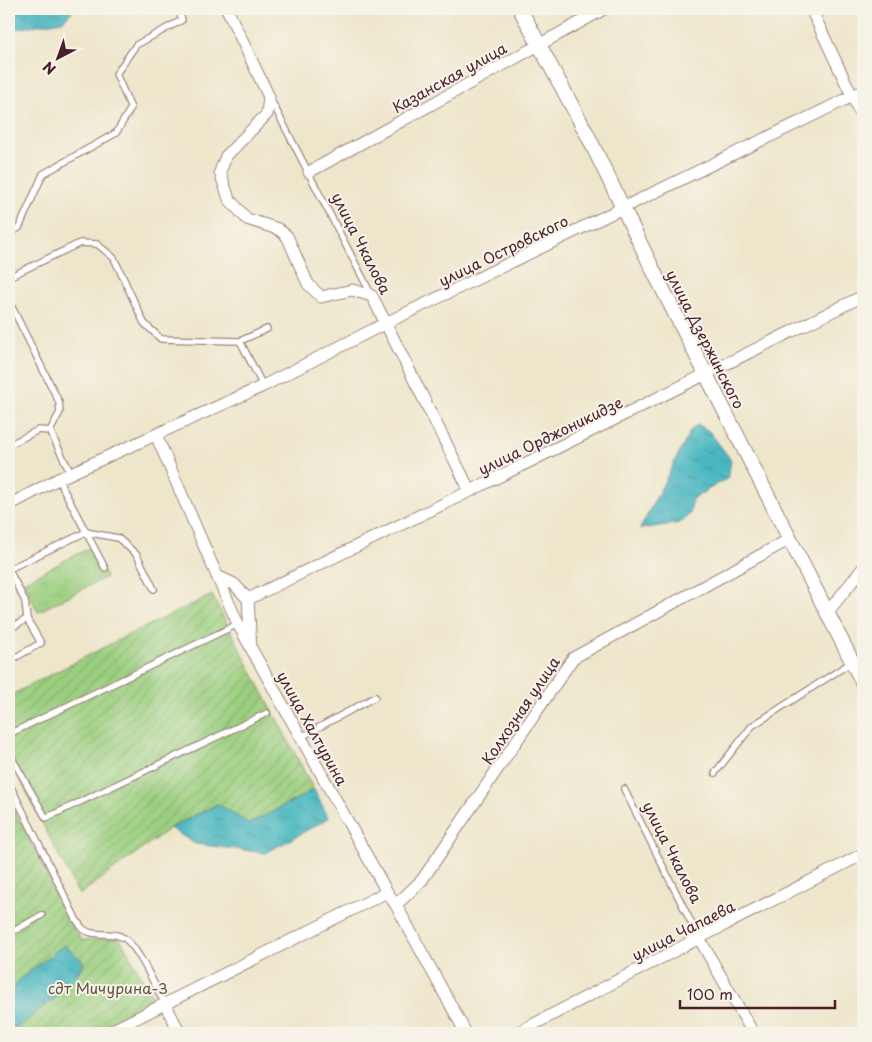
<svg xmlns="http://www.w3.org/2000/svg" width="872" height="1042" viewBox="0 0 872 1042" font-family="'Playpen Sans',sans-serif">
  <style>
    .park { fill: url(#park-crowns); stroke: #727756 }
    .garden { fill: url(#garden-furrows); stroke: #727756 }
    .water { fill: url(#water-ripples); stroke: #496b76 }
    .lines { fill: none; stroke-linecap: round; stroke-linejoin: round }
    .service-casing { stroke: #9c827b; stroke-width: 8 }
    .minor-casing { stroke: #9c827b; stroke-width: 13 }
    .tertiary-casing { stroke: #9c827b; stroke-width: 16 }
    .service { stroke: #fff; stroke-width: 5.5 }
    .minor { stroke: #fff; stroke-width: 11 }
    .tertiary { stroke: #fff; stroke-width: 14 }
    .labels { text-anchor: middle; dominant-baseline: central; stroke-width: 4; stroke-linejoin: round; paint-order: stroke }
    .street-label { font-size: 15px; fill: #4a1f2b; stroke: #f7f3e8 }
    .park-label { font-size: 15px; fill: #625444; stroke: #f7f3e8 }
  </style>
  <defs>
    <pattern id="park-crowns" width="20" height="18" patternUnits="userSpaceOnUse" patternTransform="scale(1.25)"><rect width="20" height="18" fill="#9bcf80"/><path d="M2 6a3 3 0 1 1 6 0M12 15a3 3 0 1 1 6 0" fill="none" stroke="#87b16f"/></pattern>
    <pattern id="garden-furrows" width="10" height="10" patternUnits="userSpaceOnUse" patternTransform="scale(1.25)"><rect width="10" height="10" fill="#9bcf80"/><path d="M-1 1l2-2M0 10L10 0M9 11l2-2" fill="none" stroke="#87b16f"/></pattern>
    <pattern id="water-ripples" width="26" height="14" patternUnits="userSpaceOnUse" patternTransform="scale(1.25)"><rect width="26" height="14" fill="#48b7c1"/><path d="M2 4q2-2 4 0t4 0M15 11q2-2 4 0t4 0" fill="none" stroke="#3e949d"/></pattern>
  </defs>
  <rect width="100%" height="100%" fill="#f7f3e8"/>
  <filter id="ink" filterUnits="userSpaceOnUse"><feTurbulence type="fractalNoise" baseFrequency=".02" numOctaves="2"/><feDisplacementMap in="SourceGraphic" scale="10" xChannelSelector="R" yChannelSelector="G"/><feConvolveMatrix kernelMatrix="1 2 1 2 8 2 1 2 1" color-interpolation-filters="sRGB"/></filter>
  <filter id="wash" filterUnits="userSpaceOnUse"><feTurbulence type="fractalNoise" baseFrequency=".0096" numOctaves="4" result="noise"/><feDisplacementMap in="SourceGraphic" scale="20" xChannelSelector="R" yChannelSelector="G"/><feGaussianBlur stdDeviation="1.12" result="paint"/><feColorMatrix in="noise" values="0 0 0 0 0 0 0 0 0 0 0 0 0 0 0 0 0 1.4 0 .05"/><feComposite in="paint" operator="in"/></filter>
  <g filter="url(#wash)">
    <rect width="100%" height="100%" fill="#eee6cb"/>
    <polygon class="park" points="91,547 106,577 38,612 23,582"/>
    <g class="garden">
      <polygon points="212,595 314,790 249,824 217,804 170,828 79,895 9,758 9,696 128,635"/>
      <polygon points="9,800 81,940 120,938 155,1001 91,1033 9,1033 67,989 84,963 64,945 19,980 9,997"/>
    </g>
    <g class="water">
      <polygon points="9,9 75,9 62,21 9,30"/>
      <polygon points="699,425 709,431 731,460 728,478 692,499 690,514 680,523 640,529 691,430 695,426"/>
      <polygon points="314,790 329,818 266,853 195,844 170,828 218,804 249,824"/>
      <polygon points="64,945 84,962 67,989 9,1033 9,997 19,980"/>
    </g>
  </g>
  <g filter="url(#ink)">
    <g class="lines">
      <g class="service-casing">
        <g id="service">
          <polyline points="271,100 371,294"/>
          <polyline points="9,233 19,228 43,174 116,133 131,108 116,74 136,45 182,20 178,9"/>
          <polyline points="9,277 80,243 97,244 114,258 144,323 161,339 240,341"/>
          <polyline points="9,301 59,402 60,412 50,431 71,474"/>
          <polyline points="263,386 240,341 267,329"/>
          <polyline points="9,445 38,430 50,431"/>
          <polyline points="58,479 105,568"/>
          <polyline points="9,569 86,532 118,538 137,555 154,589"/>
          <polyline points="9,570 25,601 27,619"/>
          <polyline points="9,629 27,619 41,643 9,661"/>
          <polyline points="9,734 238,624"/>
          <polyline points="301,737 375,697"/>
          <polyline points="9,753 46,818 267,713"/>
          <polyline points="715,773 752,726 852,662"/>
          <path d="M9,783L76,919C78,922 80,926 83,929C94,938 112,930 124,938C139,948 155,987 165,1004"/>
          <polyline points="624,789 699,938"/>
          <polyline points="9,934 42,915"/>
        </g>
      </g>
      <g class="minor-casing">
        <g id="minor">
          <polyline points="227,9 269,97 267,114 226,156 220,172 229,199 247,219 278,229 287,236 308,284 321,297 352,290 372,296 470,491"/>
          <polyline points="811,9 863,119"/>
          <polyline points="309,172 604,9"/>
          <polyline points="156,435 217,576 234,584 248,599 251,648 387,892 396,905 466,1033"/>
          <polyline points="9,505 58,479 263,386 386,323 863,91"/>
          <polyline points="217,576 238,624 249,644"/>
          <polyline points="248,599 470,491 863,296"/>
          <polyline points="827,613 863,568"/>
          <polyline points="396,905 422,880 573,658 790,539"/>
          <polyline points="699,938 753,1033"/>
          <polyline points="165,1004 180,1033"/>
          <polyline points="107,1033 387,892"/>
          <polyline points="517,1033 699,938 863,854"/>
        </g>
      </g>
      <g class="tertiary-casing">
        <polyline id="tertiary" points="520,9 587,134 657,278 863,683"/>
      </g>
      <use href="#service" class="service"/>
      <use href="#minor" class="minor"/>
      <use href="#tertiary" class="tertiary"/>
    </g>
  </g>
  <g class="labels">
    <g class="street-label">
      <text transform="translate(449 77) rotate(-29)">Казанская улица</text>
      <text transform="translate(362 243) rotate(63)">улица Чкалова</text>
      <text transform="translate(503 250) rotate(-26)">улица Островского</text>
      <text transform="translate(706 339) rotate(63)">улица Дзержинского</text>
      <text transform="translate(550 435) rotate(-26)">улица Орджоникидзе</text>
      <text transform="translate(520 710) rotate(-56)">Колхозная улица</text>
      <text transform="translate(313 728) rotate(61)">улица Халтурина</text>
      <text transform="translate(673 852) rotate(63)">улица Чкалова</text>
      <text transform="translate(683 930) rotate(-27)">улица Чапаева</text>
    </g>
    <g class="park-label">
      <text x="108" y="987">сдт Мичурина-3</text>
    </g>
  </g>
  <rect width="872" height="1042" fill="none" stroke="#f7f3e8" stroke-width="30"/>
  <g transform="translate(58 58) rotate(221)" stroke="#f7f3e8" stroke-width="4" paint-order="stroke">
  <path d="M0-4L9 19L0 12L-9 19Z" fill="#4a1f2b"/>
  <text y="-8" font-size="14" font-weight="bold" text-anchor="middle" fill="#4a1f2b">N</text>
  </g>
  <path d="M680 1000v8h155v-8" fill="none" stroke="#4a1f2b" stroke-width="2.5"/>
  <text x="687" y="1000" font-size="15" fill="#4a1f2b" stroke="#f7f3e8" stroke-width="4" paint-order="stroke">100 m</text>
</svg>
